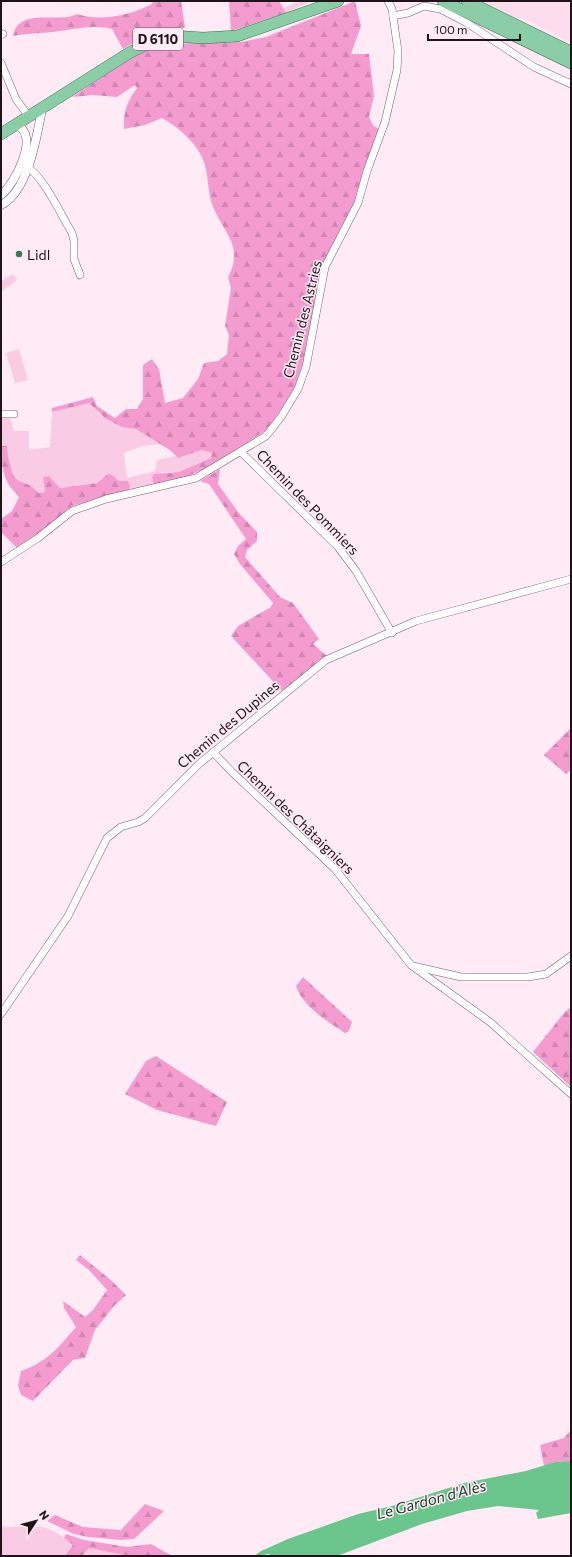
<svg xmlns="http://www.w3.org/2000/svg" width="572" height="1557" viewBox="0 0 572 1557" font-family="Commissioner,sans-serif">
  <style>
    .built { fill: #fddcee }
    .green { fill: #facbe5 }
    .forest { fill: url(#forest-firs) }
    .water { fill: #6ac68d }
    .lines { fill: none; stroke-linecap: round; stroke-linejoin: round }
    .minor-casing { stroke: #795d6d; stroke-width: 8 }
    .tertiary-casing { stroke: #795d6d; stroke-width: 9 }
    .primary-casing { stroke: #32764f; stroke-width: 12 }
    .minor { stroke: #fff; stroke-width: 7 }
    .tertiary { stroke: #fff; stroke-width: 8 }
    .primary { stroke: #8acda7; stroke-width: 11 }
    .poi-dot { fill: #2f8052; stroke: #ffebf5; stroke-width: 1.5 }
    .labels { text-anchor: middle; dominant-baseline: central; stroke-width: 3; stroke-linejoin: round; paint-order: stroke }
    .shield { fill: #ffebf5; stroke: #62545c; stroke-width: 1 }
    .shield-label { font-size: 13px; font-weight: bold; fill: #1f141a }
    .poi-label { font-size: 14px; fill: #1f141a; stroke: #ffebf5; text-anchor: start }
    .street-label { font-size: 14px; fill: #1f141a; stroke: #ffebf5 }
    .water-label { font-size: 15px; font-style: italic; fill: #194029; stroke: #ffebf5 }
  </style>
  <defs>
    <pattern id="forest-firs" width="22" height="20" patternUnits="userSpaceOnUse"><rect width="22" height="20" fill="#f49cd0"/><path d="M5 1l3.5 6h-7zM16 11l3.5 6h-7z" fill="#d186b2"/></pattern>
  </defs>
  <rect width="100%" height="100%" fill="#ffebf5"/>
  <polygon class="built" points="480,1 571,1 571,43 526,19 521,17 515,18"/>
  <g class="green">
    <polygon points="300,1 312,1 286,13 283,8"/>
    <polygon points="13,274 17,280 1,292 1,281"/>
    <polygon points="19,349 28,380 15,383 6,353"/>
    <polygon points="89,402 99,414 111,422 116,423 122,427 136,429 161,444 142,446 124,453 127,478 155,471 157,460 176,456 178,458 202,450 212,453 213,455 211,458 179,472 163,472 152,477 154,485 128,491 123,482 119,481 112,475 102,479 97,483 60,488 48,476 43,477 45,492 39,493 30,485 18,482 1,446 1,414 9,414 14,431 29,431 29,450 50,447 52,412"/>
    <path d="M1,1526C15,1529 22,1525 35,1526C51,1527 61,1536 74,1545L65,1556H1Z"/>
    <polygon points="89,1548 128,1556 82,1556"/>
  </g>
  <g class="forest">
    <path d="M153,1H181L185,28C162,30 142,38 123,49L112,29C88,23 66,32 41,33C31,34 23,34 13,36C18,6 59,24 77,14C99,22 132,15 152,4Z"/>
    <polygon points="229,1 279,1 286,13 231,31"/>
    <path d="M355,1L361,26L351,54H369L374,96L369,117L373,125L380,130L357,199L328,255L305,357L295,387L280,411L267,430L206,468L184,478L154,485L152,477L154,474L179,472L211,458L212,453L202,450L178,458L171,451L136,429L122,427L106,419L89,403L52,412V408L93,397L97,406L115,418L126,409H137L143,399V365L152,359L159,369L165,403L183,398L198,379L204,363L218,361L227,354L229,335L225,326L231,288L228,277C246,244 220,231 211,201C208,189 208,176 205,165C199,144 179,128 162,118L145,125L124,129C123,113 127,101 137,88L135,85L117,97L93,95L72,97L135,55L158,44L241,42L266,37Z"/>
    <path d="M1,446H7L8,457L13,474L18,481L30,485L39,493L45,492L43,477L49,476L60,488L97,483L108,474L112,475L119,481H128L130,486L128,491L72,506L38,535L17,548L1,532V519L12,511L19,497C16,492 11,489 9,485C2,474 1,459 1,446Z"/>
    <polygon points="220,469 218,484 238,512 257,532 257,541 247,550 245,557 280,597 293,603 319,639 313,644 327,656 282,691 231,636 238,626 271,607 273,603 240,564 234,554 238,546 246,539 209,484 200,481"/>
    <polygon points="571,728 571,770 566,774 544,755"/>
    <path d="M303,977L352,1022L349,1031L345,1033C327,1021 303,1007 296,986Z"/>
    <polygon points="571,1007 571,1085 570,1086 533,1052 564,1013"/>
    <polygon points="156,1056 227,1102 216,1126 157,1110 125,1094 146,1061"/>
    <path d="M80,1255L112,1281L126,1295L114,1306L95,1330L85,1358L73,1360L33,1401L21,1395L18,1386L21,1371C47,1362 58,1348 76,1327L64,1308L63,1301L85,1317L93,1310L107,1290L89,1270L76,1260Z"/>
    <polygon points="571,1430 571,1461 555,1462 544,1466 540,1445 564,1438"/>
    <polygon points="145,1504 164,1511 134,1539 121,1540 88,1537 74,1534 47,1521 55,1515 83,1527 121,1530"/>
    <polygon points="66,1534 84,1540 127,1547 151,1544 172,1556 128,1556 89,1548 82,1556 65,1556 73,1545 64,1538"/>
  </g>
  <polygon class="water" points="571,1461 571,1513 538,1519 536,1513 539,1510 498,1506 467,1511 422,1524 337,1556 268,1556 270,1554 254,1556 261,1551 288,1539 358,1514 392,1506 464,1483 526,1471 555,1462"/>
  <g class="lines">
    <g class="minor-casing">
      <g id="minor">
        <polyline points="393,16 408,13 424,6 440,9 467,23 534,67 571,84"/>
        <polyline points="1,35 3,34"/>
        <polyline points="1,63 16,99 29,117"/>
        <path d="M24,165C43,174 61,215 72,233L74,241V259L80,275"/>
        <polyline points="1,414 14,414"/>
        <polyline points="241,452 338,547 356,571 392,633"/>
        <polyline points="1,562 38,538 72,511 106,499 196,478 266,436 281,417 298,389 306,367 325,267 358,203 367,171 385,122 397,70 398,51 392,9 388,1"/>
        <polyline points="213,752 232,772 335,869 411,965 490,1022 571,1094"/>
        <polyline points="413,966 461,977 528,977 546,974 571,956"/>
        <polyline points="1,1014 68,916 107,838 121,827 138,822 145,818 199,764 326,660 416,621 571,579"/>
      </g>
    </g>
    <g class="tertiary-casing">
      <g id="tertiary">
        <path d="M1,195C15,184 41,134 16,125"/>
        <path d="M1,205C28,192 37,136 42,109"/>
      </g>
    </g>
    <g class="primary-casing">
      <g id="primary">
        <polyline points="443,1 571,63"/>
        <polyline points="467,1 571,52"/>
        <polyline points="1,134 129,53 157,39 174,36 203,38 237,36 338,1"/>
      </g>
    </g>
    <use href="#minor" class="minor"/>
    <use href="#tertiary" class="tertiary"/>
    <use href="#primary" class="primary"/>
  </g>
  <circle class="poi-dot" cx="19" cy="254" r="4"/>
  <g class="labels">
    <rect class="shield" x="133" y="28" width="50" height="22" rx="3"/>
    <g class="shield-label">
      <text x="158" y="39">D 6110</text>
    </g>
    <g class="poi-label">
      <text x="27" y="254">Lidl</text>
    </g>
    <g class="street-label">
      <text transform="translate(302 319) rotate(-76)">Chemin des Astries</text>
      <text transform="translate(308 502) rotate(46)">Chemin des Pommiers</text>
      <text transform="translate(228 724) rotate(-40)">Chemin des Dupines</text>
      <text transform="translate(296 817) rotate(44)">Chemin des Châtaigniers</text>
    </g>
    <g class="water-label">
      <text transform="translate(431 1499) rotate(-15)">Le Gardon d'Alès</text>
    </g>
  </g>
  <rect width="572" height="1557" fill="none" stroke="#1f141a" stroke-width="4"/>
  <g transform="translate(36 1521) rotate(54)" stroke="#ffebf5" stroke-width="3" paint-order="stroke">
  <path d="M0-3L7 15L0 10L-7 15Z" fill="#1f141a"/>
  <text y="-6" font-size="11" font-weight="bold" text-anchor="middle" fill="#1f141a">N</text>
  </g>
  <path d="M428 34v6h92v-6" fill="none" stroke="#1f141a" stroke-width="2"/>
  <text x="434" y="34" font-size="12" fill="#1f141a" stroke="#ffebf5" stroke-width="3" paint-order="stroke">100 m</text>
</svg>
